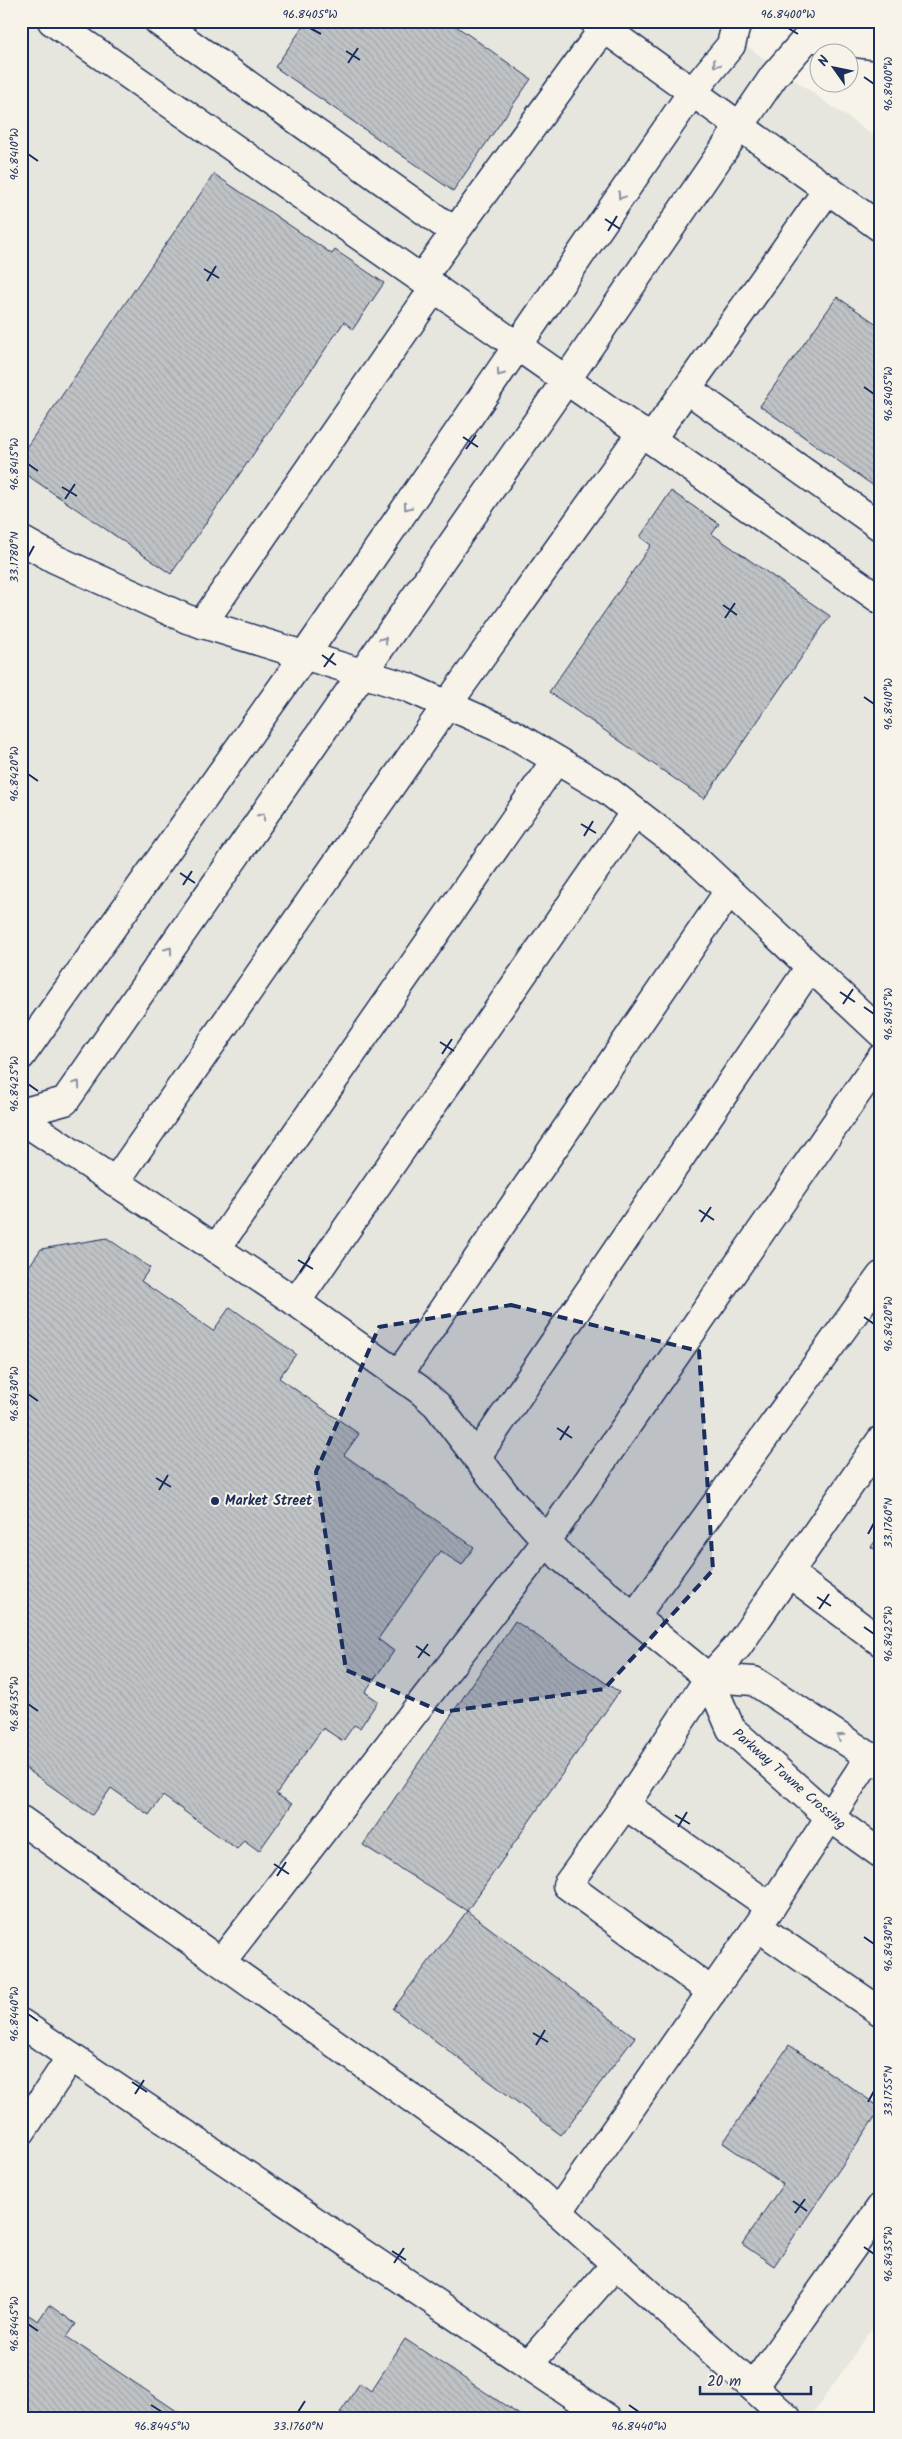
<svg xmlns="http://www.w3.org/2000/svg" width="902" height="2439" viewBox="0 0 902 2439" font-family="Kalam,sans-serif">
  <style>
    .built { fill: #e6e5de }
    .building { fill: url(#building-back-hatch); stroke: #1b2f5e }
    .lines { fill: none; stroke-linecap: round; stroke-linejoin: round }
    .minor-casing { stroke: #1b2f5e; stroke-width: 31 }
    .major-casing { stroke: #1b2f5e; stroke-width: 31 }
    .minor { stroke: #f7f3e8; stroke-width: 28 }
    .major { stroke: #f7f3e8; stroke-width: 28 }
    .oneway { stroke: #8991a3 }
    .marked { fill: #1b2f5e; fill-opacity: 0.2; stroke: #1b2f5e; stroke-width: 4; stroke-dasharray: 10 6; stroke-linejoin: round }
    .ticks { fill: none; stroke: #1b2f5e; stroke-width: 2 }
    .poi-dot { fill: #1b2f5e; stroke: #f7f3e8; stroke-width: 2 }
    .labels { text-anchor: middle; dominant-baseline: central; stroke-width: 4; stroke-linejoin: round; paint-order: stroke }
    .poi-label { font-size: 14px; font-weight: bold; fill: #1b2f5e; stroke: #f7f3e8; text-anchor: start }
    .street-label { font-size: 14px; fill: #1b2f5e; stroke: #f7f3e8 }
    .neatline { fill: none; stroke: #1b2f5e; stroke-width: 2 }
    .ticks-label { font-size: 12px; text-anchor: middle; fill: #1b2f5e }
  </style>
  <defs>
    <pattern id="building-back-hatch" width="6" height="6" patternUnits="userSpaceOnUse" patternTransform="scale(1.25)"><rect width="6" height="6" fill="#c0c3c5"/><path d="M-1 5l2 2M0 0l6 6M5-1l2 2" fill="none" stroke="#a4a8ac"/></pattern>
  </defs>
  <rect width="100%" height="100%" fill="#f7f3e8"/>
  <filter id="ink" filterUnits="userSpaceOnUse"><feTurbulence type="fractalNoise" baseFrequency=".02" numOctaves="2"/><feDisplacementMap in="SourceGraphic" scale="10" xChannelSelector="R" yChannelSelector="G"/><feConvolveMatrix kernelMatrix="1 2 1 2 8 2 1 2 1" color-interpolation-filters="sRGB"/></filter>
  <g filter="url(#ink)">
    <polygon class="built" points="21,21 711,21 881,141 881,2316 810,2418 21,2418"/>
    <g class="building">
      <polygon points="307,21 449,21 531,79 453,191 275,67"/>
      <polygon points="214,174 332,254 335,250 384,283 353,329 344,322 171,574 21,471 21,455"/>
      <polygon points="837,297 881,327 881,491 760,406"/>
      <polygon points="671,491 719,524 712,534 830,616 704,799 549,692 651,545 640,537"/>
      <polygon points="107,1238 150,1268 141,1281 213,1331 230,1307 296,1354 279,1378 359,1434 344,1455 474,1547 462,1565 440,1551 378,1639 394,1651 365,1692 378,1701 360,1728 354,1725 343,1741 323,1728 276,1794 292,1804 259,1851 244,1840 237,1849 163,1796 149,1815 111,1788 92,1815 21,1765 21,1278 41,1249"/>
      <polygon points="881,1533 881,1553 871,1547"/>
      <polygon points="515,1621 619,1692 467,1911 363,1845"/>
      <polygon points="467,1911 635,2037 561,2135 393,2009"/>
      <polygon points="789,2045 881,2108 774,2266 742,2244 783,2184 723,2143"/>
      <polygon points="49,2305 76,2324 67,2337 187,2418 21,2418 21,2310 38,2321"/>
      <polygon points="405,2339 524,2418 348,2418 340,2413 360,2383 371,2391"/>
    </g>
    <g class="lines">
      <g class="minor-casing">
        <g id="minor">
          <polyline points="52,21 881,600"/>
          <polyline points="158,21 455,232 422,278"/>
          <polyline points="594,21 881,228"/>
          <polyline points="455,232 604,28"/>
          <polyline points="687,389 881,527"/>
          <polyline points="652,438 828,189"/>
          <polyline points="21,540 55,559 187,619 407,687 511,733 607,790 691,855 881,1033"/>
          <polyline points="202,624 435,287"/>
          <polyline points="21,1056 305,655 693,91 731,45 737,21"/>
          <polyline points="21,1113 65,1101 567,379 774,76 808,37 881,46"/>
          <polyline points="21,1119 296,1302 420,1390 437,1405 504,1493 562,1558 709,1678 731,1729 831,1818 881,1854"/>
          <polyline points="115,1182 447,705 642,432"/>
          <polyline points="216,1249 556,760"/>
          <polyline points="296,1302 635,812"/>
          <polyline points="399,1374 729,891"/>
          <polyline points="477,1456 810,967"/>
          <polyline points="789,1573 881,1642"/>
          <polyline points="635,1616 881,1276"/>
          <polyline points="709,1678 754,1681 881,1764"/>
          <polyline points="625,1805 771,1907"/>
          <polyline points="21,1820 507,2166 787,2418"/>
          <polyline points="758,1927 881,2012"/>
          <polyline points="221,1962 546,1542 881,1058"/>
          <polyline points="712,1992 567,1885 625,1805 709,1678 738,1646 881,1440"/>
          <polyline points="21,2023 71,2057"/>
          <polyline points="21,2132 71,2057 607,2418"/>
          <polyline points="558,2212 771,1907 870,1756"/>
          <polyline points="528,2365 616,2264"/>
          <polyline points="753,2387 881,2207"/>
        </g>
      </g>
      <g class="major-casing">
        <polyline id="major" points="846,21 881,45"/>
      </g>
      <use href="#minor" class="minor"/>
      <use href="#major" class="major"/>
    </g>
    <defs><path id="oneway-chevron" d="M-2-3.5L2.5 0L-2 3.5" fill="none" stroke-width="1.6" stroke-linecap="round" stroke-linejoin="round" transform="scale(1.25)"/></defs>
    <g class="oneway">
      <use href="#oneway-chevron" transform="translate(716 64) rotate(130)"/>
      <use href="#oneway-chevron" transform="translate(621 196) rotate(124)"/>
      <use href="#oneway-chevron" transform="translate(500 373) rotate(125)"/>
      <use href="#oneway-chevron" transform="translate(407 507) rotate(125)"/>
      <use href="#oneway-chevron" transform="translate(384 640) rotate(-55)"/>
      <use href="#oneway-chevron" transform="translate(262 816) rotate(-55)"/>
      <use href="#oneway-chevron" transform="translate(169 950) rotate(-55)"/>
      <use href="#oneway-chevron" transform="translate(77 1084) rotate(-55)"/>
      <use href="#oneway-chevron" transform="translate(840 1737) rotate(-147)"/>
    </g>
  </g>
  <path class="marked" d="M511,1305L699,1351L713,1570L604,1689L442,1712L346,1670L316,1472L379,1327Z"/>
  <path class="ticks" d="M310,28L321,34M788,28L798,34M346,51L360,60M348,63L358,48M864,77L874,84M28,154L38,161M605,219L620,229M608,231L617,216M204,269L219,278M207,281L216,266M864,387L874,394M463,437L478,447M466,449L476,435M28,464L38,471M62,487L77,496M65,499L75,484M28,557L34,546M723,605L737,615M725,618L735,603M322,655L336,665M324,667L334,653M864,697L874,704M28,774L38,781M581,824L596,833M584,836L593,821M180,873L195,883M183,885L192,871M840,992L855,1002M843,1004L853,989M864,1007L874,1014M440,1042L454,1051M442,1054L452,1039M28,1084L38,1091M699,1210L714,1220M701,1222L711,1207M298,1260L313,1269M300,1272L310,1257M864,1317L874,1324M28,1394L38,1401M557,1428L572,1438M560,1440L569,1426M156,1478L171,1487M159,1490L168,1475M868,1534L874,1523M817,1597L831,1606M819,1609L829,1594M864,1627L874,1634M416,1646L430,1656M418,1658L428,1644M28,1704L38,1711M675,1815L690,1824M678,1827L687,1812M274,1864L289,1874M277,1876L286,1862M864,1937L874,1944M28,2014L38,2021M533,2033L548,2042M536,2045L545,2030M132,2082L147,2092M135,2094L144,2080M868,2102L874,2091M793,2201L807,2211M795,2213L805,2199M864,2247L874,2254M392,2251L406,2260M394,2263L404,2248M28,2324L38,2331M151,2405L162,2412M629,2405L639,2412M298,2412L305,2401"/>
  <circle class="poi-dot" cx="215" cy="1501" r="5"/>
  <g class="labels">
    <g class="poi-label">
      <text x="225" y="1501">Market Street</text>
    </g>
    <g class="street-label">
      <text transform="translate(789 1779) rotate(41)">Parkway Towne Crossing</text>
    </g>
  </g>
  <rect width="902" height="2439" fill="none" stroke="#f7f3e8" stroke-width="55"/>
  <g transform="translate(834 68) rotate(303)"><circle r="24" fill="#f7f3e8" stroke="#9fa5b1"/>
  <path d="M0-4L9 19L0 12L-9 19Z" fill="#1b2f5e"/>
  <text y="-8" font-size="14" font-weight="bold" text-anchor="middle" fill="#1b2f5e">N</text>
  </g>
  <path d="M700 2386v8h111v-8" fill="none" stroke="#1b2f5e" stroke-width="2.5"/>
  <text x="707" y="2386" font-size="15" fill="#1b2f5e" stroke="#f7f3e8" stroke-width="4" paint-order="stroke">20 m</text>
  <rect x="28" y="28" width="846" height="2384" class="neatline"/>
  <g class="ticks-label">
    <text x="310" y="18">96.8405°W</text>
    <text x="788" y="18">96.8400°W</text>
    <text transform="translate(888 84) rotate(-90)" y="4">96.8400°W</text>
    <text transform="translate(14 154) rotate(-90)" y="4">96.8410°W</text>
    <text transform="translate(888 394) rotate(-90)" y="4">96.8405°W</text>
    <text transform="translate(14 464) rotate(-90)" y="4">96.8415°W</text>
    <text transform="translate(14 557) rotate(-90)" y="4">33.1780°N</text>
    <text transform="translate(888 704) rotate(-90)" y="4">96.8410°W</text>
    <text transform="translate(14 774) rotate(-90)" y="4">96.8420°W</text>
    <text transform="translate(888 1014) rotate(-90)" y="4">96.8415°W</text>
    <text transform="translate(14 1084) rotate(-90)" y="4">96.8425°W</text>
    <text transform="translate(888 1324) rotate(-90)" y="4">96.8420°W</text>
    <text transform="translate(14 1394) rotate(-90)" y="4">96.8430°W</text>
    <text transform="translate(888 1523) rotate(-90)" y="4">33.1760°N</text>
    <text transform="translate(888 1634) rotate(-90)" y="4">96.8425°W</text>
    <text transform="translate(14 1704) rotate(-90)" y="4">96.8435°W</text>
    <text transform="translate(888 1944) rotate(-90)" y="4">96.8430°W</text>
    <text transform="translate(14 2014) rotate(-90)" y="4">96.8440°W</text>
    <text transform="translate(888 2091) rotate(-90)" y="4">33.1755°N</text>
    <text transform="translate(888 2254) rotate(-90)" y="4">96.8435°W</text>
    <text transform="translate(14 2324) rotate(-90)" y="4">96.8445°W</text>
    <text x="162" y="2430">96.8445°W</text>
    <text x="298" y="2430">33.1760°N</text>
    <text x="639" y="2430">96.8440°W</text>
  </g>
</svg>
